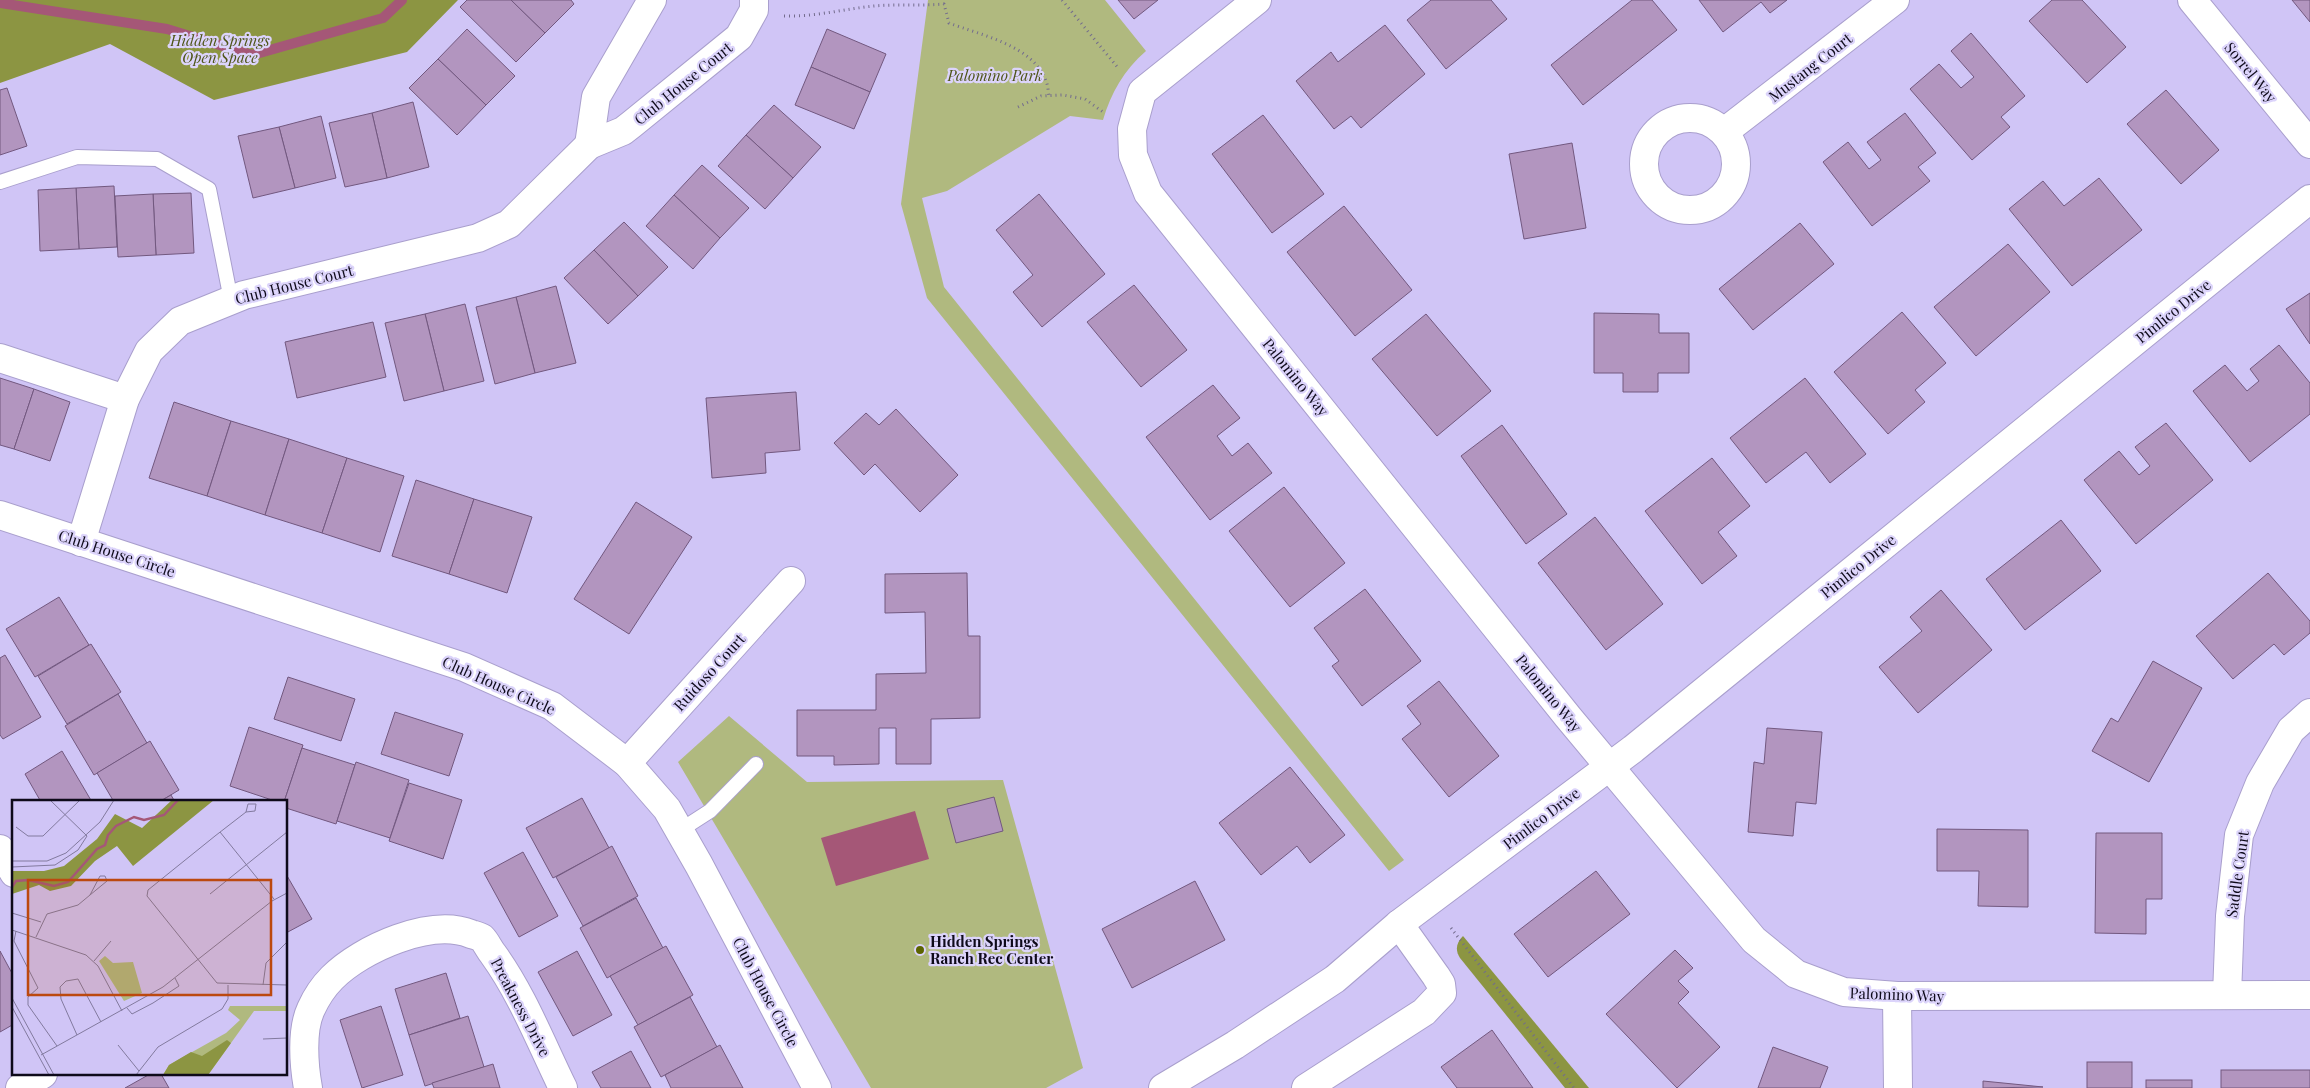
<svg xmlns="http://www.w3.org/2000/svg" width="2310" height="1088" viewBox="0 0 2310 1088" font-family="'Playfair Display',serif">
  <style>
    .green { fill: #b0b97f }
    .forest { fill: #8c9542 }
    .water { fill: #a55777 }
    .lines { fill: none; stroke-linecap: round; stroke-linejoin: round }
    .stream { stroke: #a55777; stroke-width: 10 }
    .building { fill: #b295bf; stroke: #72587f }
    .service-casing { stroke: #a99fcd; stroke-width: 16 }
    .minor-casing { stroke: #a99fcd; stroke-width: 30 }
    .tertiary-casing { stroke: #a99fcd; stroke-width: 30 }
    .path { stroke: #736c8d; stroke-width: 3; stroke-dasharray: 1 4; stroke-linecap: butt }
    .service { stroke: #fff; stroke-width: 14 }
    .minor { stroke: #fff; stroke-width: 28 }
    .tertiary { stroke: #fff; stroke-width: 28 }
    .poi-dot { fill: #5c6401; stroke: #dcd4fb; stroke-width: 2 }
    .labels { text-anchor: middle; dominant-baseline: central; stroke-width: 4.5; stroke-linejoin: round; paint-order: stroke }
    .park-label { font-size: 15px; font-style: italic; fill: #4e5518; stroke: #dcd4fb }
    .street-label { font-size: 15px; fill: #0e0a1a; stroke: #dcd4fb }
    .poi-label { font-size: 15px; font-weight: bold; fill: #0e0a1a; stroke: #dcd4fb; text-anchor: start }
    .inset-river { fill: none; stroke: #a55777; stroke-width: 2.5 }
    .inset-road { fill: none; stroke: #827a9e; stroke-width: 1 }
    .view { fill: #bc490f; fill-opacity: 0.15; stroke: #bc490f; stroke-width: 2.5 }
    .inset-edge { fill: none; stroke: #0e0a1a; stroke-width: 2.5 }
  </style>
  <rect width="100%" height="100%" fill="#d0c5f6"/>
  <g class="green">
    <path d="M928,0H1105L1146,51C1124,70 1111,93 1103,120L1070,116L947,191L922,198L944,287L1404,860L1389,871L927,298L901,204Z"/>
    <polygon points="729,716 807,782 1003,780 1083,1068 1046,1088 871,1088 678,762"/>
  </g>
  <g class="forest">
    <polygon points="0,0 458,0 407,52 214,100 110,44 0,83"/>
    <path d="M1463,936L1589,1088H1565L1460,958C1455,950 1456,943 1463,936Z"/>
  </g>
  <polygon class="water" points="915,811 929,859 836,886 821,838"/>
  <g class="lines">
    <polyline class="stream" points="0,3 167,29 252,55 383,18 402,0"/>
  </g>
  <g class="building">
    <polygon points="467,0 511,0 545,33 516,62 460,7"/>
    <polygon points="511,0 571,0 574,4 545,33"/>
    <polygon points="1118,0 1158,0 1134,19"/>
    <polygon points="1431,0 1491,0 1507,19 1446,69 1407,20"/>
    <polygon points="1632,0 1652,0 1677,30 1583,105 1551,65"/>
    <polygon points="1699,0 1787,0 1770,13 1761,2 1723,32"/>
    <polygon points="2052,0 2082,0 2126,47 2087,83 2029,21"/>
    <polygon points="2292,0 2310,0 2310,22"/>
    <polygon points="1385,25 1425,74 1361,128 1351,116 1334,129 1296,81 1331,52 1338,62"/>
    <polygon points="467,29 515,76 486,105 438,59"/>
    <polygon points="827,29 886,54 870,92 811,67"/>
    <polygon points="1971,33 2025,96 2001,117 2010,127 1972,160 1910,89 1939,64 1961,88 1974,77 1951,51"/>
    <polygon points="438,59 486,105 457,135 409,88"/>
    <polygon points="811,67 870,92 854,129 795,105"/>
    <polygon points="7,88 27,146 0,155 0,90"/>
    <polygon points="2166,90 2219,150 2181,184 2127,124"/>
    <polygon points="413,102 429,167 387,178 372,113"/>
    <polygon points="774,105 821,147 793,178 746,135"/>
    <polygon points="372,113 387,178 345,187 329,123"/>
    <polygon points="1905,113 1936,153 1918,167 1930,181 1872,226 1823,162 1848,142 1869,169 1881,160 1867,142"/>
    <polygon points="1263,115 1324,194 1272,233 1212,154"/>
    <polygon points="321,116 336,178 295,188 279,127"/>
    <polygon points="279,127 295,188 253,198 238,136"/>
    <polygon points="746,135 793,178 765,209 718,166"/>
    <polygon points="1572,143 1586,228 1524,239 1509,154"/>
    <polygon points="702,165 749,208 720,238 674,195"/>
    <polygon points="2099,178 2142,230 2072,286 2009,209 2043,181 2064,206"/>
    <polygon points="114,186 117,247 79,249 76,188"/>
    <polygon points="76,188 79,249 40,251 38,190"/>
    <polygon points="191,193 194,253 156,255 153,194"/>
    <polygon points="153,194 156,255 118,257 115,196"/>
    <polygon points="1039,194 1105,274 1042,327 1013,292 1033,275 996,230"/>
    <polygon points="674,195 720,238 693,269 646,226"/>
    <polygon points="1344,206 1412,290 1355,336 1287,252"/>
    <polygon points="624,222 668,267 638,296 594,250"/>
    <polygon points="1800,223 1834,264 1753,330 1719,289"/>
    <polygon points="2008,244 2050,292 1976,356 1934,307"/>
    <polygon points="594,250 638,296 608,324 564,278"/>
    <polygon points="1134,285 1187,350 1141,387 1087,322"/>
    <polygon points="556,286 576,363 535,373 516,297"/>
    <polygon points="2310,293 2310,344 2286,309"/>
    <polygon points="516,297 535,373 495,384 476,307"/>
    <polygon points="465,304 484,381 444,391 425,314"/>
    <polygon points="1902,312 1946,363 1915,390 1925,402 1888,434 1834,372"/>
    <polygon points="1594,313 1659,314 1659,333 1689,333 1689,373 1658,373 1658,392 1623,392 1623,373 1594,373"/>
    <polygon points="425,314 444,391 404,401 385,323"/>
    <polygon points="1426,314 1491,391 1437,436 1372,359"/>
    <polygon points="373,322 386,377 297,398 285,342"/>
    <polygon points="2279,345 2310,383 2310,414 2250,462 2193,391 2225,365 2247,391 2259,381 2250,369"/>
    <polygon points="0,378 34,389 14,449 0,445"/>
    <polygon points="1805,378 1866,454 1830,483 1806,452 1766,483 1730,438"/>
    <polygon points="1213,385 1240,418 1217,436 1232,456 1248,443 1272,473 1210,520 1146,437"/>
    <polygon points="34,389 70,402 50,461 14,449"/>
    <polygon points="796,392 800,450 765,453 766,473 712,478 706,398"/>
    <polygon points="174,402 231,421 207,496 149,478"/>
    <polygon points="896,409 958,475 920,512 875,464 864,475 834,443 866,413 879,425"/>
    <polygon points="231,421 289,439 265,515 207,496"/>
    <polygon points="2166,423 2213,480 2136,544 2084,480 2119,451 2139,475 2150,466 2135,447"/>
    <polygon points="1502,425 1567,514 1526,544 1461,456"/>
    <polygon points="289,439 347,458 322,533 265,515"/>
    <polygon points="347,458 404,476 380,552 322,533"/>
    <polygon points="1712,458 1750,506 1718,532 1737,556 1702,584 1645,511"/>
    <polygon points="416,480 474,499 449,574 392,556"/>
    <polygon points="1284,487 1345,563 1290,607 1229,531"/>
    <polygon points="474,499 532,517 507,593 449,574"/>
    <polygon points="636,502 692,537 629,634 574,599"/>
    <polygon points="1595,517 1663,604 1606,650 1538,563"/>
    <polygon points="2061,520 2101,571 2025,630 1986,579"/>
    <polygon points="967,573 968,636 980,636 980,718 931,719 931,764 896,764 896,728 879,728 879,764 834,765 834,756 797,756 797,710 876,710 876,674 926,673 925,612 885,613 885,574"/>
    <polygon points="2268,573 2310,621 2310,633 2284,655 2274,644 2233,679 2196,636"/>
    <polygon points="1365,589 1421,661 1362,706 1332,666 1339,661 1314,628"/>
    <polygon points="1941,590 1992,650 1918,713 1879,667 1922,631 1910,617"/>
    <polygon points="59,597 89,645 35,677 6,629"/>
    <polygon points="91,644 121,692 67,724 38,676"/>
    <polygon points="5,655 41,717 3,739 0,735 0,658"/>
    <polygon points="2153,661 2202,688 2149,782 2092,751 2111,718 2118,722"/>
    <polygon points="288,677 355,699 341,741 274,719"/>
    <polygon points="1439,681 1499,756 1449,797 1402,739 1421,724 1407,706"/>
    <polygon points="118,694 147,743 94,775 65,726"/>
    <polygon points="395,712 463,734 449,776 381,754"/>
    <polygon points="249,727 303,745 284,802 278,802 230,786"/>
    <polygon points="1767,728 1822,732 1816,804 1796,802 1793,836 1748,832 1754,762 1764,764"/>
    <polygon points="150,741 179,790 159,802 114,802 97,773"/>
    <polygon points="302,748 355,765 336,824 286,808 286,802 284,802"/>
    <polygon points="62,751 92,802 41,802 25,774"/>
    <polygon points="356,762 409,780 390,838 337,821"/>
    <polygon points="1290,767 1345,835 1310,863 1297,846 1261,875 1219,823"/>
    <polygon points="409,783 462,800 443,859 389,841"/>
    <polygon points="171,795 175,802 159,802"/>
    <polygon points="994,797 1003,831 956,843 947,809"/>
    <polygon points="582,798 609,848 553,878 526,828"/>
    <polygon points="1937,829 2028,830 2028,907 1978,906 1979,871 1937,871"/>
    <polygon points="2096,833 2162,833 2162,899 2146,899 2146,934 2095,933"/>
    <polygon points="612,846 638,896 583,926 556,877"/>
    <polygon points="523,852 558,916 519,937 484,873"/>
    <polygon points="1596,871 1630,914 1548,977 1514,934"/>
    <polygon points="286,874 312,919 286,933"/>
    <polygon points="1195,881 1225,940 1132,988 1102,929"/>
    <polygon points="636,898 663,948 607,978 580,928"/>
    <polygon points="666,946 693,995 638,1025 610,976"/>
    <polygon points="1675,950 1693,968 1678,981 1689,992 1678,1003 1720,1047 1677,1088 1606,1014"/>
    <polygon points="0,951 14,977 14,1024 0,1032"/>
    <polygon points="577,951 612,1015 573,1036 538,972"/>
    <polygon points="446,973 460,1018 409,1035 395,989"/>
    <polygon points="690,997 717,1047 661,1077 634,1027"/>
    <polygon points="381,1006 403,1075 362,1088 340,1020"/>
    <polygon points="468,1016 484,1067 425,1086 409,1035"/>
    <polygon points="1492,1030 1533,1088 1457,1088 1441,1067"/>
    <polygon points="720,1045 743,1088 671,1088 665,1075"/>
    <polygon points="1773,1047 1828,1067 1820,1088 1758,1088"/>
    <polygon points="631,1051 651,1088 601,1088 592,1072"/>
    <rect x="2087" y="1062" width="45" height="26"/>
    <polygon points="493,1064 500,1088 434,1088 432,1083"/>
    <rect x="2221" y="1070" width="89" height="18"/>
    <polygon points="150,1074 161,1074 169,1088 125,1088"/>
    <rect x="2146" y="1080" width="46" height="8"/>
    <polygon points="1983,1081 2043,1087 1983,1088"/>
  </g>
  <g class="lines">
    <g class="service-casing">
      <g id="service">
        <polyline points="0,182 77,157 157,159 209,189 231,300"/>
        <polyline points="679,831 710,811 756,764"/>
      </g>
    </g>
    <g class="minor-casing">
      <g id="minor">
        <polyline points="652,0 596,97 589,145 623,131 632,124 739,37 754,10 754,0"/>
        <polyline points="1257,0 1142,92 1132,129 1133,155 1148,193 1568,717 1754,940 1796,974 1844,992 1897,996 2310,995"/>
        <polyline points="2192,0 2310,144"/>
        <circle cx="1690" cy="164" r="46"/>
        <polyline points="1724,132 1895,0"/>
        <polyline points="0,358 125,399"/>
        <polyline points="0,515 464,667 552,706 627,763 667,809 699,865 817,1088"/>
        <polyline points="81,542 125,399 149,351 180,321 244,295 478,238 509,224 589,145"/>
        <polyline points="627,763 791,581"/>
        <polyline points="0,849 14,873"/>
        <polyline points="2227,995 2230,916 2239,835 2260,783 2291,730 2310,713"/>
        <polyline points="1897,996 1898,1088"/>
        <polyline points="20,1088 43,1074"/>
        <path d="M308,1088C304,1066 301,1030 311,1009C316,998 323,987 332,978C362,948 431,918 471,934C474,935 479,936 482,938C486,942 489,949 493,954C522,994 541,1043 563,1088"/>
        <polyline points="1306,1088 1424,1012 1442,993 1441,984 1436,976 1399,924"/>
      </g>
    </g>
    <g class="tertiary-casing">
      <polyline id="tertiary" points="1163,1088 1235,1045 1335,979 1399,924 1633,749 2310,199"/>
    </g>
    <g class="path">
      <polyline points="1062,0 1119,69"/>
      <path d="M784,16C814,17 844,9 874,6C897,4 920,6 944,4L949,23C980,35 1033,45 1046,81C1048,85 1048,91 1049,96"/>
      <polyline points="1018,107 1041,96 1063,95 1085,99 1103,112"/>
      <polyline points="1451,928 1574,1088"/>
    </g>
    <use href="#service" class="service"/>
    <use href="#minor" class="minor"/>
    <use href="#tertiary" class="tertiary"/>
  </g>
  <circle class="poi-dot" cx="920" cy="950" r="5"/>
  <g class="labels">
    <g class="park-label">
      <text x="220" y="40">Hidden Springs<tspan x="220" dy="17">Open Space</tspan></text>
      <text x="995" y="75">Palomino Park</text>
    </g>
    <g class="street-label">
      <text transform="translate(1810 67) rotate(-38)">Mustang Court</text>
      <text transform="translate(2251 72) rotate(51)">Sorrel Way</text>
      <text transform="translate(683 83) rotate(-39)">Club House Court</text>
      <text transform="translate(294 284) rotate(-14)">Club House Court</text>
      <text transform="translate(2173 311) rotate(-39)">Pimlico Drive</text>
      <text transform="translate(1296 377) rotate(51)">Palomino Way</text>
      <text transform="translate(117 553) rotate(18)">Club House Circle</text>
      <text transform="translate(1858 566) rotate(-39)">Pimlico Drive</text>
      <text transform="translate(709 672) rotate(-48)">Ruidoso Court</text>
      <text transform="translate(499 685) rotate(24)">Club House Circle</text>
      <text transform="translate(1549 693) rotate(51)">Palomino Way</text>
      <text transform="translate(1541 818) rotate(-37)">Pimlico Drive</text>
      <text transform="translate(2237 874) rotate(-82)">Saddle Court</text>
      <text transform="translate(766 992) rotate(62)">Club House Circle</text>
      <text transform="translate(1897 994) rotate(2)">Palomino Way</text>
      <text transform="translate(521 1007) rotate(62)">Preakness Drive</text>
    </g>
    <g class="poi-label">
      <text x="930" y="941">Hidden Springs<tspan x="930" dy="17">Ranch Rec Center</tspan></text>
    </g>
  </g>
  <g transform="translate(12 800)">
    <rect width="275" height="275" fill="#d0c5f6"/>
    <path d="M93,156L101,163L121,162L130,193L112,201L87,161ZM218,206H275V211H242L196,275H151L157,265L214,233L228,220L216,210Z" fill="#b0b97f"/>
    <path d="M160,0H202L121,66L105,46L83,61L59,86L38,91L27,85L0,94V71H32L52,66L85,39L103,14L130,28ZM215,240L219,243L196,275H151L157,265L179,252L190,256Z" fill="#8c9542"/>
    <path class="inset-river" d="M0,87L4,81L16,80L42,86L56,82L85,49L93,45L96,35L104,26L122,17L132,20L152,15L166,0"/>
    <path class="inset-road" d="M38,0L75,36L66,50M234,12L236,4H244L243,11L234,12L203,36L136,90L135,96L205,183L275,185M4,27L16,36H31L68,0M208,32L262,99M0,61H35L54,53L88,22L102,0M0,67L43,65L66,50M88,76H93L95,81L78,95ZM198,94L275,32M0,113L29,122M0,130L74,155L86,166L110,211M4,131L2,141L26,188L16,197V205L45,246M24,137L35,114L66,105L78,95M82,161L99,141M251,185L254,163L275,142M0,198L42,275M0,207L37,275M115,208L120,214L141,203L167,186L163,178M65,235L49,199L48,187L54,181L66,179L89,222M251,239L275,238M106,245L127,271M29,255L151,187L260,101L275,93M124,275L146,247L210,209L216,199V185"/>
    <path class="view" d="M16,80H259V195H16Z"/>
    <rect width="275" height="275" class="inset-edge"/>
  </g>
</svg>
